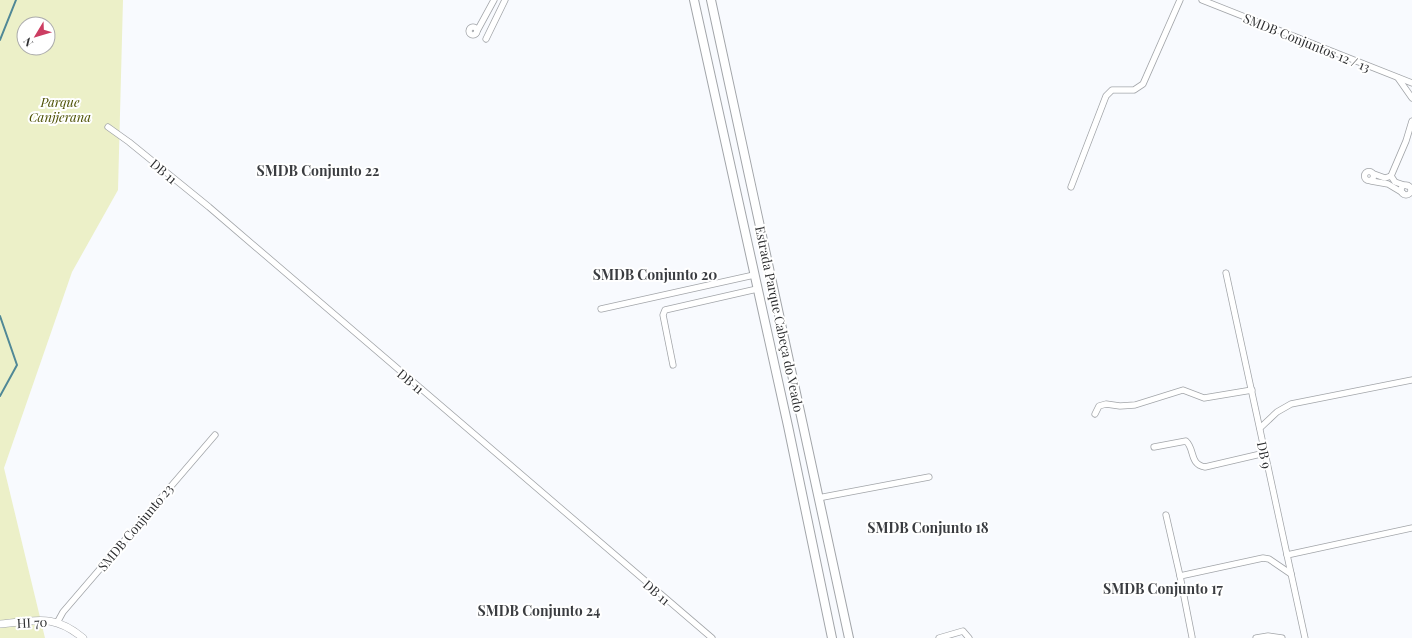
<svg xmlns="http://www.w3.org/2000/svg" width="1412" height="638" viewBox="0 0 1412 638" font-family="'Playfair Display',serif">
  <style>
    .green { fill: #ecf0c8; fill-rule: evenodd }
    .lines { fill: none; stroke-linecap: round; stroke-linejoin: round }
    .stream { stroke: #508896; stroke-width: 2 }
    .minor-casing { stroke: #a2a5a9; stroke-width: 7 }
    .tertiary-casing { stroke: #a2a5a9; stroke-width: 8 }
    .secondary-casing { stroke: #a2a5a9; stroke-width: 10 }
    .minor { stroke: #fff; stroke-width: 5.5 }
    .tertiary { stroke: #fff; stroke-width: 7 }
    .secondary { stroke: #fff; stroke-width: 8 }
    .labels { text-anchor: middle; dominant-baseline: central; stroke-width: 4; stroke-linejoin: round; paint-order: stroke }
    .street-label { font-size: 13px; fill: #2d2e30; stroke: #fff }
    .park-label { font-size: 13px; font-style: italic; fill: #4d5004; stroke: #fff }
    .neighbourhood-label { font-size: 14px; font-weight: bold; fill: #3a3c40; stroke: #fff }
  </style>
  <rect width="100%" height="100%" fill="#f8fafe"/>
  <path class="green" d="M0,0H123L118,190L72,272L4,468L45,638H0ZM24,24H48V48H24Z"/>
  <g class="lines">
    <g class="stream">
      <polyline points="0,40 16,0"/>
      <polyline points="0,316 17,365 0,396"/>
    </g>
    <g class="minor-casing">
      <g id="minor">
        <polyline points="1202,0 1412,83"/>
        <circle cx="473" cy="31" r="4"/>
        <polyline points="476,33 494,0"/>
        <polyline points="486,39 505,0"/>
        <polyline points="1398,78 1412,98"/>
        <polyline points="108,127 129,142 209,207 712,638"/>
        <circle cx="1369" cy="176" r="4.5"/>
        <polyline points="1374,174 1385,178 1391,176 1406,141 1412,121"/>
        <polyline points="1391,176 1395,182 1407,186"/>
        <polyline points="1371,181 1388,184 1403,193"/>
        <circle cx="1406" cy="190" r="5"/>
        <polyline points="1071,187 1106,96 1112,90 1134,90 1143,84 1180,0"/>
        <polyline points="1226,273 1305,638"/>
        <polyline points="601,309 754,275"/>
        <polyline points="673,365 663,315 665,310 757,289"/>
        <polyline points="1095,414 1099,406 1106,404 1120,406 1135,405 1183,390 1204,398 1252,390"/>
        <polyline points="1260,428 1277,412 1291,404 1412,380"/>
        <path d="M1154,447L1186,441C1195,449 1189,464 1205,467L1265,453"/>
        <polyline points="818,498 929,477"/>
        <polyline points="1166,515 1180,576"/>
        <polyline points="1287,555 1412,528"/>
        <polyline points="58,621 63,612 215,435"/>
        <polyline points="1192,637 1180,576 1263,558 1269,559 1291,574"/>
        <polyline points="939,638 963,631 969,638"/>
        <polyline points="1256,638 1268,636 1282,638"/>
      </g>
    </g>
    <g class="tertiary-casing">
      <path id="tertiary" d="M0,624C36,621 53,613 83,638"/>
    </g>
    <g class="secondary-casing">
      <g id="secondary">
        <polyline points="694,0 788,426 832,638"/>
        <polyline points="711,0 849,638"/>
      </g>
    </g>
    <use href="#minor" class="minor"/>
    <use href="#tertiary" class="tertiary"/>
    <use href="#secondary" class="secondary"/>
  </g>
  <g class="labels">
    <g class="street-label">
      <text transform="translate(1307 42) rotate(22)">SMDB Conjuntos 12 / 13</text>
      <text transform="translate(164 171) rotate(40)">DB 11</text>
      <text transform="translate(780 319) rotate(78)">Estrada Parque Cabeça do Veado</text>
      <text transform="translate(411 381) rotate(40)">DB 11</text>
      <text transform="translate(1265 455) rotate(78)">DB 9</text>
      <text transform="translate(135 527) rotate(-50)">SMDB Conjunto 23</text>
      <text transform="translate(657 592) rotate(41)">DB 11</text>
      <text transform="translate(32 622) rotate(-3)">HI 70</text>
    </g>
    <g class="park-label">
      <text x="60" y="101">Parque<tspan x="60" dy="15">Canjjerana</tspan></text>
    </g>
    <g class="neighbourhood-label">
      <text x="318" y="170">SMDB Conjunto 22</text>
      <text x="655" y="274">SMDB Conjunto 20</text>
      <text x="928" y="527">SMDB Conjunto 18</text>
      <text x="1163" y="588">SMDB Conjunto 17</text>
      <text x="539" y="610">SMDB Conjunto 24</text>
    </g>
  </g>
  <g transform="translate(36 36) rotate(232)"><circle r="19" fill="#ffffff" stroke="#ababac"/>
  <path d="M0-3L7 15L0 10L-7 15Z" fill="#cc3d62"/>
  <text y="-6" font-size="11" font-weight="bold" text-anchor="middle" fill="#2d2e30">N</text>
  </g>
</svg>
